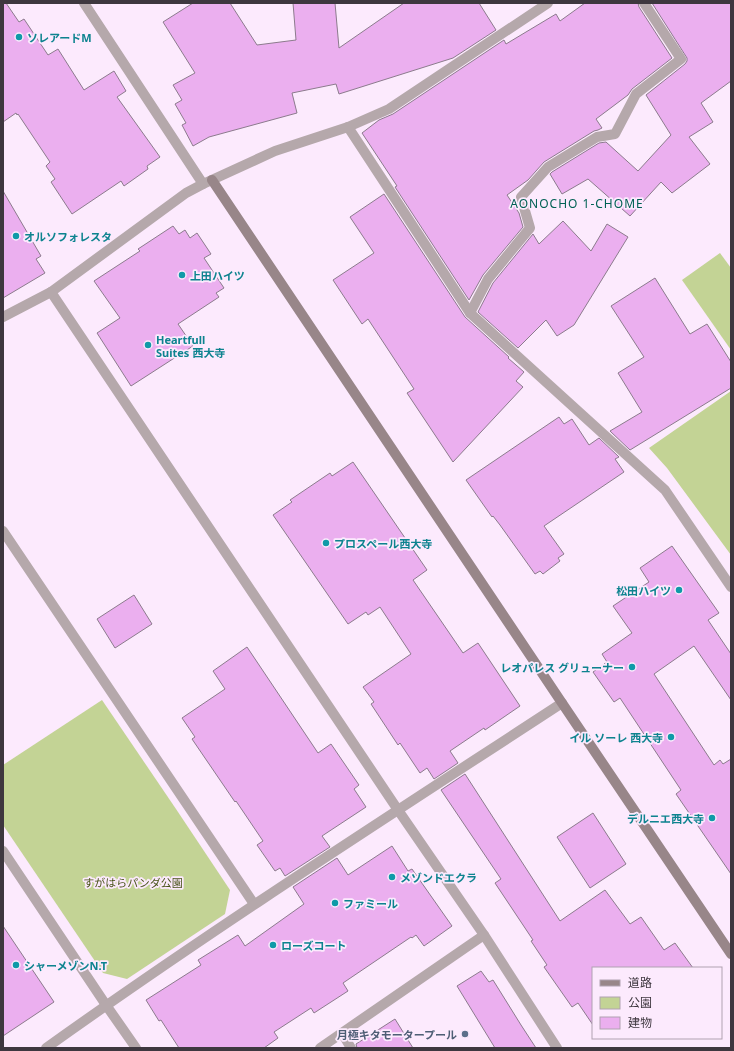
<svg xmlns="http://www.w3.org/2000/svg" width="734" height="1051" viewBox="0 0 734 1051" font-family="'Noto Sans','Noto Sans JP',sans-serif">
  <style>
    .green { fill: #c3d395 }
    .building { fill: #ebafef; stroke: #8c7b8d }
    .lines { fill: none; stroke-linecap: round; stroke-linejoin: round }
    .street { stroke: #b5a8ab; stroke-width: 10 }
    .secondary { stroke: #988689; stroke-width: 10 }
    .culture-dot { fill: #0f9aa8; stroke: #fceafd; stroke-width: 1.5 }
    .service-dot { fill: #5c6f8a; stroke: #fceafd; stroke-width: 1.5 }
    .labels { text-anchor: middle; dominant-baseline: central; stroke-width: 3.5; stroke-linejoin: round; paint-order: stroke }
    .culture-label { font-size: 11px; font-weight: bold; fill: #0d838f; stroke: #fceafd; text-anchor: start }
    .park-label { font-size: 11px; fill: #485319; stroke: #fceafd }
    .service-label { font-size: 11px; font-weight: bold; fill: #4e5e75; stroke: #fceafd; text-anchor: end }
    .neighbourhood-label { font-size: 12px; letter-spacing: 1px; fill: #006154; stroke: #fceafd }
  </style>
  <rect width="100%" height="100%" fill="#fceafd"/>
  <g class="green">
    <polygon points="720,253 731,268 731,350 682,280"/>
    <polygon points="731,391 731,555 667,468 649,448"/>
    <polygon points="102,700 176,809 230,890 225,914 127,979 103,973 3,825 3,765"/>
  </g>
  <g class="building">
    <polygon points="3,3 6,3 19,22 24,19 48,55 58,49 84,90 114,71 126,91 117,97 160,157 147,166 148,169 124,186 121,181 72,214 51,182 55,179 46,166 50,162 18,114 17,115 16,113 3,122"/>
    <polygon points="193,3 230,3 257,45 296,40 293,3 335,3 339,48 404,3 479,3 496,30 453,58 339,94 336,84 292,93 297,113 209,137 193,146 182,125 186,123 175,104 182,100 173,85 195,73 163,22"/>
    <polygon points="585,3 638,3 639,7 672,58 632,89 628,95 596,119 602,128 598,130 594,131 544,162 528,180 507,195 519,213 523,227 483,275 469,300 395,187 397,186 362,133 379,120 393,114 504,40 506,44 556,14 560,21"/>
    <polygon points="652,3 731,3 731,81 701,103 713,122 689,137 710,164 672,193 661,182 630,216 588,179 562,194 550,174 552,172 599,143 606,142 638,171 671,135 646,95 685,64 687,61 687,58"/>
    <polygon points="3,191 41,256 36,259 45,273 3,298"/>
    <polygon points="384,194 465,317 509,357 508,358 524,372 516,381 523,387 453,462 407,393 414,389 368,319 362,324 333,280 374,253 350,217"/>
    <polygon points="563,221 591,251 607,224 628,237 574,325 557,336 546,320 518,348 478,312 493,283 533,234 539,244"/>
    <polygon points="173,226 179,234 185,230 190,238 197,233 211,254 204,258 224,288 216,293 219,297 178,324 193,346 131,386 97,333 120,318 94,281 140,251 138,249"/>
    <polygon points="655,278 690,334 707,324 731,362 731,388 630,450 610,431 642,412 618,373 644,357 611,306"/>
    <polygon points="559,417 564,424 572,419 589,445 599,438 619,457 615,459 624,472 544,526 564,554 558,558 560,561 543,574 540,571 535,574 500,525 493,516 492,517 466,480"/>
    <polygon points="353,462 427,570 413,580 463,653 478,643 520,706 485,730 484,728 450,751 458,763 434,779 427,768 420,773 400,743 398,745 371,704 374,702 363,687 411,654 380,607 368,615 366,612 348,624 273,515 292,502 290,500 330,473 332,476"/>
    <polygon points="672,546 719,613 708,620 731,654 731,700 694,646 654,674 714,765 720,760 723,764 731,759 731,874 676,794 681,790 620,698 614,702 593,672 607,662 602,654 632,633 613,606 649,582 640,568"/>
    <polygon points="134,595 152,624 115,648 97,619"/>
    <polygon points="247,647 318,753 331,744 359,785 354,789 366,807 322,836 330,847 285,876 280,868 275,871 257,845 263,841 236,801 235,802 192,739 195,737 182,718 225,689 213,671"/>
    <polygon points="465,774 560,921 605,890 630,924 641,917 664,950 675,943 693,968 593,968 593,1025 578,1003 572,1007 544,967 547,965 531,941 533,940 495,883 501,879 441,790"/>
    <polygon points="593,813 626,864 590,888 557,837"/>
    <polygon points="392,846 408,871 412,869 452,926 424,946 416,935 412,938 411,937 343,983 348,991 314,1013 311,1008 274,1032 278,1038 264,1048 179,1048 161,1020 159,1021 146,1000 201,965 198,960 238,935 245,946 304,904 293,887 337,858 348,875"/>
    <polygon points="3,926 54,1002 3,1036"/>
    <polygon points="481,971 489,982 493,980 521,1025 536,1048 495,1048 457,986"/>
    <polygon points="395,1019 413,1048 357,1048 356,1044"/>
  </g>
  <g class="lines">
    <g class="street">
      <polyline points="84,3 203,184"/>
      <polyline points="348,127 470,313 665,490 731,587"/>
      <polyline points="51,292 398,810 484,935 557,1048"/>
      <polyline points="470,313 488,279 530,228 521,197 548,167 597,137 615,134 636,94 681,59 644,3"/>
      <polyline points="3,317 51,292 186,193 203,184 275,151 348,127 389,109 548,3"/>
      <polyline points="3,531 254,904"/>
      <polyline points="3,851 106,1005 136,1048"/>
      <polyline points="342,1033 351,1048"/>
      <path d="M46,1048C214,928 389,816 562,703"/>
      <polyline points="320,1048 484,935"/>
    </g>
    <polyline class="secondary" points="212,180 562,703 731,954"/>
  </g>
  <g class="culture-dot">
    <circle cx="19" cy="37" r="4"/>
    <circle cx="16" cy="236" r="4"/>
    <circle cx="182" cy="275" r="4"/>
    <circle cx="148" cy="345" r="4"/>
    <circle cx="326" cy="543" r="4"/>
    <circle cx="679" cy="590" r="4"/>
    <circle cx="632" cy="667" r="4"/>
    <circle cx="671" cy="737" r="4"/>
    <circle cx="712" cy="818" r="4"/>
    <circle cx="392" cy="877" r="4"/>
    <circle cx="335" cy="903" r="4"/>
    <circle cx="273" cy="945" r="4"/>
    <circle cx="16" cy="965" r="4"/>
  </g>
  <circle class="service-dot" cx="465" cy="1034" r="4"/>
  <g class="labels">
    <g class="culture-label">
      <text x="27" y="37">ソレアードM</text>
      <text x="24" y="236">オルソフォレスタ</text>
      <text x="190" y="275">上田ハイツ</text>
      <text x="156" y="339">Heartfull<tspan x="156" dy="13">Suites 西大寺</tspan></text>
      <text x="334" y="543">プロスペール西大寺</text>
      <text x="671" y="590" text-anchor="end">松田ハイツ</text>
      <text x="624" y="667" text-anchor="end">レオパレス グリューナー</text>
      <text x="663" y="737" text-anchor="end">イル ソーレ 西大寺</text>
      <text x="704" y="818" text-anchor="end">デルニエ西大寺</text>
      <text x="400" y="877">メゾンドエクラ</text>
      <text x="343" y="903">ファミール</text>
      <text x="281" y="945">ローズコート</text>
      <text x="24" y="965">シャーメゾンN.T</text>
    </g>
    <g class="park-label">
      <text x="133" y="882">すがはらパンダ公園</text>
    </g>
    <g class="service-label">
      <text x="457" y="1034">月極キタモータープール</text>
    </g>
    <g class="neighbourhood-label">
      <text x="577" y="203">AONOCHO 1-CHOME</text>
    </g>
  </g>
  <rect width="734" height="1051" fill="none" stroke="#3e373f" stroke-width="8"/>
  <rect x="592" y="967" width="130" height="72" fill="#fceafd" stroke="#b0a2b1"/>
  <rect x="600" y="980" width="20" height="6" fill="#988689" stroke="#b0a2b1"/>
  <text x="628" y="987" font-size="12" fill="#3e373f">道路</text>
  <rect x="600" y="997" width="20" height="12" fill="#c3d395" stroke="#b0a2b1"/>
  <text x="628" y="1007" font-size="12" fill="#3e373f">公園</text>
  <rect x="600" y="1017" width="20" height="12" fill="#ebafef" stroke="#b0a2b1"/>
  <text x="628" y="1027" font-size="12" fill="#3e373f">建物</text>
</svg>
